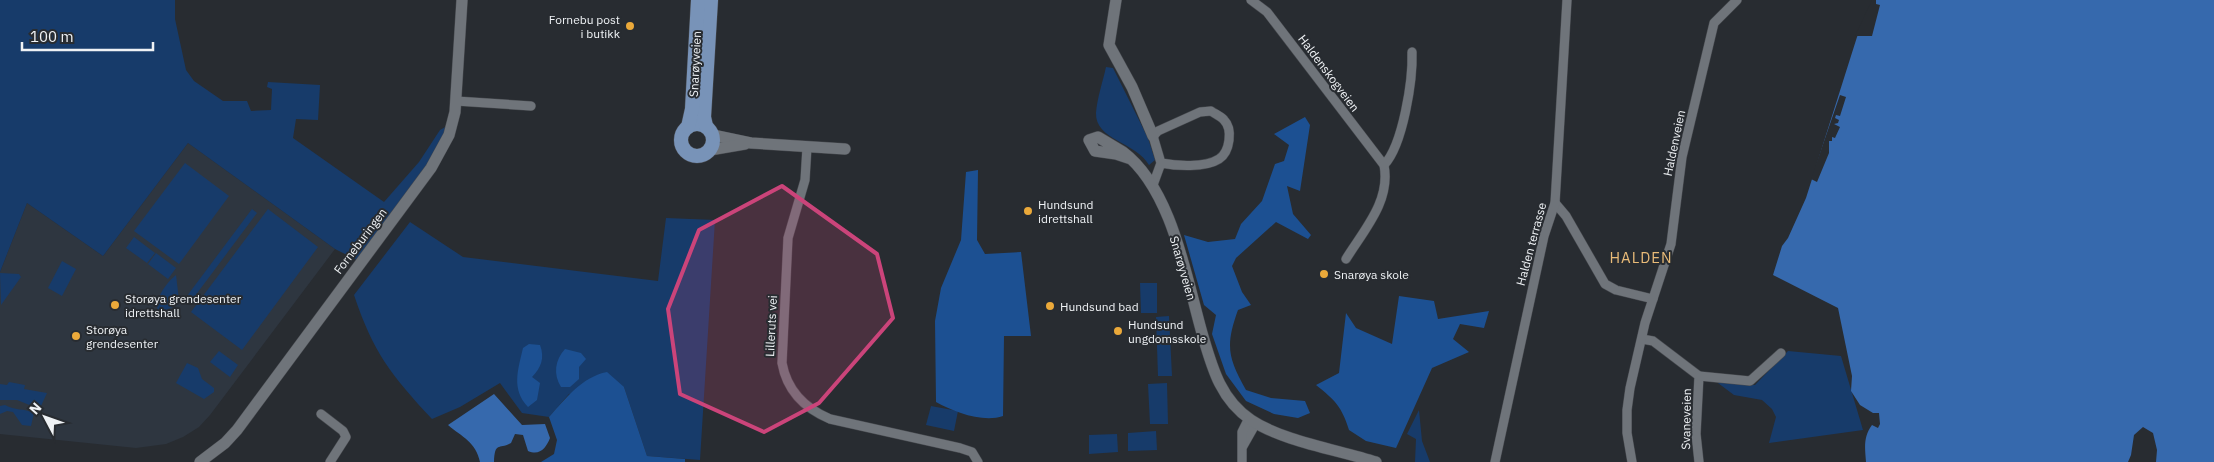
<svg xmlns="http://www.w3.org/2000/svg" width="2214" height="462" viewBox="0 0 2214 462" font-family="'IBM Plex Sans',sans-serif">
  <style>
    .built { fill: #2e3640 }
    .green { fill: #173b6a }
    .forest { fill: #1c5092 }
    .water { fill: #3669ad }
    .pier { fill: #282c31 }
    .lines { fill: none; stroke-linecap: round; stroke-linejoin: round }
    .minor-casing { stroke: #46494e; stroke-width: 10 }
    .tertiary-casing { stroke: #46494e; stroke-width: 12 }
    .primary-casing { stroke: #46494e; stroke-width: 15 }
    .minor { stroke: #6f747a; stroke-width: 9 }
    .tertiary { stroke: #6f747a; stroke-width: 11 }
    .primary { stroke: #7893b8; stroke-width: 14 }
    .marked { fill: #cb447a; fill-opacity: 0.2; stroke: #cb447a; stroke-width: 4; stroke-linejoin: round }
    .poi-dot { fill: #eba93a; stroke: #282c31; stroke-width: 2 }
    .labels { text-anchor: middle; dominant-baseline: central; stroke-width: 4; stroke-linejoin: round; paint-order: stroke }
    .poi-label { font-size: 12px; fill: #eff2f5; stroke: #282c31; text-anchor: start }
    .street-label { font-size: 12px; fill: #eff2f5; stroke: #282c31 }
    .quarter-label { font-size: 15px; letter-spacing: 1px; fill: #e9bb78; stroke: #282c31 }
  </style>
  <rect width="100%" height="100%" fill="#282c31"/>
  <polygon class="built" points="188,143 335,249 210,415 199,427 183,437 166,444 136,448 0,434 0,272 27,203 103,256"/>
  <g class="green">
    <path d="M0,0H175V19L186,70L194,81L223,101H247L251,111L271,110L272,89L267,87L268,82L320,85L318,120L296,119L293,138L384,202L419,162L440,130L447,126C428,175 389,218 357,260L335,249L188,143L103,256L27,203L0,272Z"/>
    <path d="M1106,67L1113,68L1148,138L1155,160L1149,165C1136,142 1095,140 1096,113C1097,98 1103,81 1106,67Z"/>
    <polygon points="185,163 229,196 179,264 134,231"/>
    <polygon points="252,209 257,213 192,300 187,296"/>
    <polygon points="268,209 318,247 242,350 191,312"/>
    <path d="M666,218L715,220L700,460L647,456L624,387L569,394L549,417L522,413L500,383L460,407L432,419C391,375 373,352 354,295L410,222L463,257L658,281Z"/>
    <polygon points="134,237 155,253 147,263 126,248"/>
    <polygon points="156,253 176,268 168,279 148,264"/>
    <polygon points="62,261 76,269 62,296 48,288"/>
    <polygon points="0,273 19,274 21,277 1,305"/>
    <path d="M176,275L179,300L177,305L159,313C152,301 167,282 176,275Z"/>
    <polygon points="1140,283 1157,283 1157,313 1141,313"/>
    <polygon points="1169,316 1172,376 1158,376 1156,317"/>
    <polygon points="219,351 238,365 230,377 210,362"/>
    <polygon points="1788,351 1841,356 1863,430 1769,443 1776,417 1772,409 1762,400 1734,395 1710,377 1738,384 1755,385"/>
    <polygon points="187,363 198,368 202,379 214,388 214,392 204,399 176,383"/>
    <polygon points="9,382 25,385 24,389 47,393 41,406 37,408 17,400 0,400 0,384 7,385"/>
    <polygon points="1167,383 1168,424 1150,424 1148,384"/>
    <path d="M5,405C15,411 24,408 34,413L31,426L22,425L13,412L7,411L0,414V406Z"/>
    <polygon points="931,406 958,411 954,431 926,425"/>
    <polygon points="1419,410 1422,441 1430,462 1415,462 1416,439 1407,434"/>
    <polygon points="1156,431 1157,450 1128,451 1128,433"/>
    <polygon points="1117,434 1118,452 1089,454 1089,435"/>
  </g>
  <g class="forest">
    <path d="M1305,117L1310,125L1300,191L1287,186L1293,214L1311,235L1308,239L1276,222L1236,258L1232,266L1242,292L1251,305L1238,310C1225,346 1228,358 1246,390L1271,398L1305,401L1310,413L1298,418L1274,414L1246,401L1226,374L1212,334L1216,315L1204,305L1184,235L1208,242L1235,239L1241,224L1262,201L1275,164L1284,161L1289,145L1274,134Z"/>
    <path d="M978,170L977,240L985,254L1021,252L1031,336H1004L1003,416C983,423 954,412 936,402L935,321L941,288L961,240L966,172Z"/>
    <path d="M1399,296L1434,301L1438,319L1489,311L1484,328L1460,324L1453,339L1469,352L1432,368L1396,448L1366,441L1349,430C1342,407 1335,400 1316,385L1339,373L1346,313L1356,328L1392,344Z"/>
    <path d="M529,344L540,345C545,358 541,368 532,377L540,383L537,400L528,407C511,389 518,370 523,348Z"/>
    <path d="M565,349L581,353L586,359L579,367V379L570,387H561C553,374 555,360 565,349Z"/>
    <path d="M607,372L624,387L647,456L685,459V462H541L554,454L557,440L549,417C566,398 582,377 607,372Z"/>
  </g>
  <g class="water">
    <path d="M1874,0H2214V462H2156L2157,450L2153,433L2143,427L2134,435L2131,455L2128,462H1866C1865,448 1863,437 1872,425L1878,428L1880,424L1879,413H1873L1860,405L1851,391L1852,376L1838,308L1773,275L1782,246L1788,238L1806,198L1857,37Z"/>
    <path d="M494,394L522,425L545,424L550,438C546,448 540,456 528,451L523,435L515,434L511,443C499,450 495,441 494,462H480C476,442 462,437 448,425Z"/>
  </g>
  <g class="pier">
    <polygon points="1872,0 1876,0 1876,4 1880,5 1872,36 1855,36"/>
    <polygon points="1840,95 1846,97 1840,116 1836,115 1835,118 1839,120 1838,123 1834,124 1840,127 1835,138 1832,137 1832,141 1829,141 1829,153 1817,182 1811,179"/>
  </g>
  <g class="lines">
    <g class="minor-casing">
      <g id="minor">
        <path d="M1251,0L1267,12L1384,165C1391,201 1364,230 1346,259"/>
        <polyline points="456,101 531,106"/>
        <path d="M807,147L805,180L788,238L782,363C787,391 804,408 830,419L960,448L972,452L978,462"/>
        <path d="M1384,165C1403,145 1413,80 1412,52"/>
        <path d="M1153,185L1161,163C1176,166 1205,168 1219,159C1230,152 1233,129 1224,120C1221,116 1215,114 1211,111L1200,112L1158,131L1153,136L1161,163"/>
        <polyline points="1555,203 1566,216 1605,284 1616,290 1653,299"/>
        <polyline points="1642,339 1653,341 1699,376 1696,434 1699,462"/>
        <polyline points="1699,376 1750,381 1781,353"/>
        <polyline points="321,414 343,431 346,437 330,462"/>
        <polyline points="1243,446 1256,423"/>
        <polyline points="1242,462 1242,432 1249,418"/>
        <polyline points="1495,462 1544,236 1555,203 1567,0"/>
        <polyline points="1632,462 1627,433 1627,410 1630,388 1645,323 1671,244 1682,157 1714,23 1737,0"/>
      </g>
    </g>
    <g class="tertiary-casing">
      <g id="tertiary">
        <polyline points="1116,0 1109,45 1132,87 1153,136"/>
        <polyline points="713,135 751,143 845,149"/>
        <polyline points="710,150 745,144"/>
        <path d="M1131,159L1116,154L1095,151L1089,140L1098,137L1123,152C1172,189 1186,277 1202,333C1212,367 1220,399 1251,420C1282,441 1339,450 1376,462"/>
        <polyline points="200,462 225,443 237,430 431,168 449,135 455,112 462,0"/>
      </g>
    </g>
    <g class="primary-casing">
      <g id="primary">
        <circle cx="697" cy="140" r="16"/>
        <polyline points="706,126 704,117 711,0"/>
        <polyline points="688,127 692,109 698,0"/>
      </g>
    </g>
    <use href="#minor" class="minor"/>
    <use href="#tertiary" class="tertiary"/>
    <use href="#primary" class="primary"/>
  </g>
  <path class="marked" d="M782,186L877,254L893,318L819,403L764,432L680,394L668,309L699,230Z"/>
  <g class="poi-dot">
    <circle cx="630" cy="26" r="5"/>
    <circle cx="1028" cy="211" r="5"/>
    <circle cx="1324" cy="274" r="5"/>
    <circle cx="115" cy="305" r="5"/>
    <circle cx="1050" cy="306" r="5"/>
    <circle cx="1118" cy="331" r="5"/>
    <circle cx="76" cy="336" r="5"/>
  </g>
  <g class="labels">
    <g class="poi-label">
      <text x="620" y="19" text-anchor="end">Fornebu post<tspan x="620" dy="14">i butikk</tspan></text>
      <text x="1038" y="204">Hundsund<tspan x="1038" dy="14">idrettshall</tspan></text>
      <text x="1334" y="274">Snarøya skole</text>
      <text x="125" y="298">Storøya grendesenter<tspan x="125" dy="14">idrettshall</tspan></text>
      <text x="1060" y="306">Hundsund bad</text>
      <text x="1128" y="324">Hundsund<tspan x="1128" dy="14">ungdomsskole</tspan></text>
      <text x="86" y="329">Storøya<tspan x="86" dy="14">grendesenter</tspan></text>
    </g>
    <g class="street-label">
      <text transform="translate(695 64) rotate(-87)">Snarøyveien</text>
      <text transform="translate(1329 73) rotate(53)">Haldenskogveien</text>
      <text transform="translate(1674 143) rotate(-78)">Haldenveien</text>
      <text transform="translate(360 241) rotate(-53)">Forneburingen</text>
      <text transform="translate(1531 244) rotate(-75)">Halden terrasse</text>
      <text transform="translate(1183 268) rotate(74)">Snarøyveien</text>
      <text transform="translate(771 326) rotate(-87)">Lilleruts vei</text>
      <text transform="translate(1686 419) rotate(-89)">Svaneveien</text>
    </g>
    <g class="quarter-label">
      <text x="1641" y="257">HALDEN</text>
    </g>
  </g>
  <g transform="translate(45 417) rotate(311)" stroke="#282c31" stroke-width="4" paint-order="stroke">
  <path d="M0-4L9 19L0 12L-9 19Z" fill="#eff2f5"/>
  <text y="-8" font-size="14" font-weight="bold" text-anchor="middle" fill="#eff2f5">N</text>
  </g>
  <path d="M22 42v8h131v-8" fill="none" stroke="#eff2f5" stroke-width="2.5"/>
  <text x="30" y="42" font-size="15" fill="#eff2f5" stroke="#282c31" stroke-width="4" paint-order="stroke">100 m</text>
</svg>
